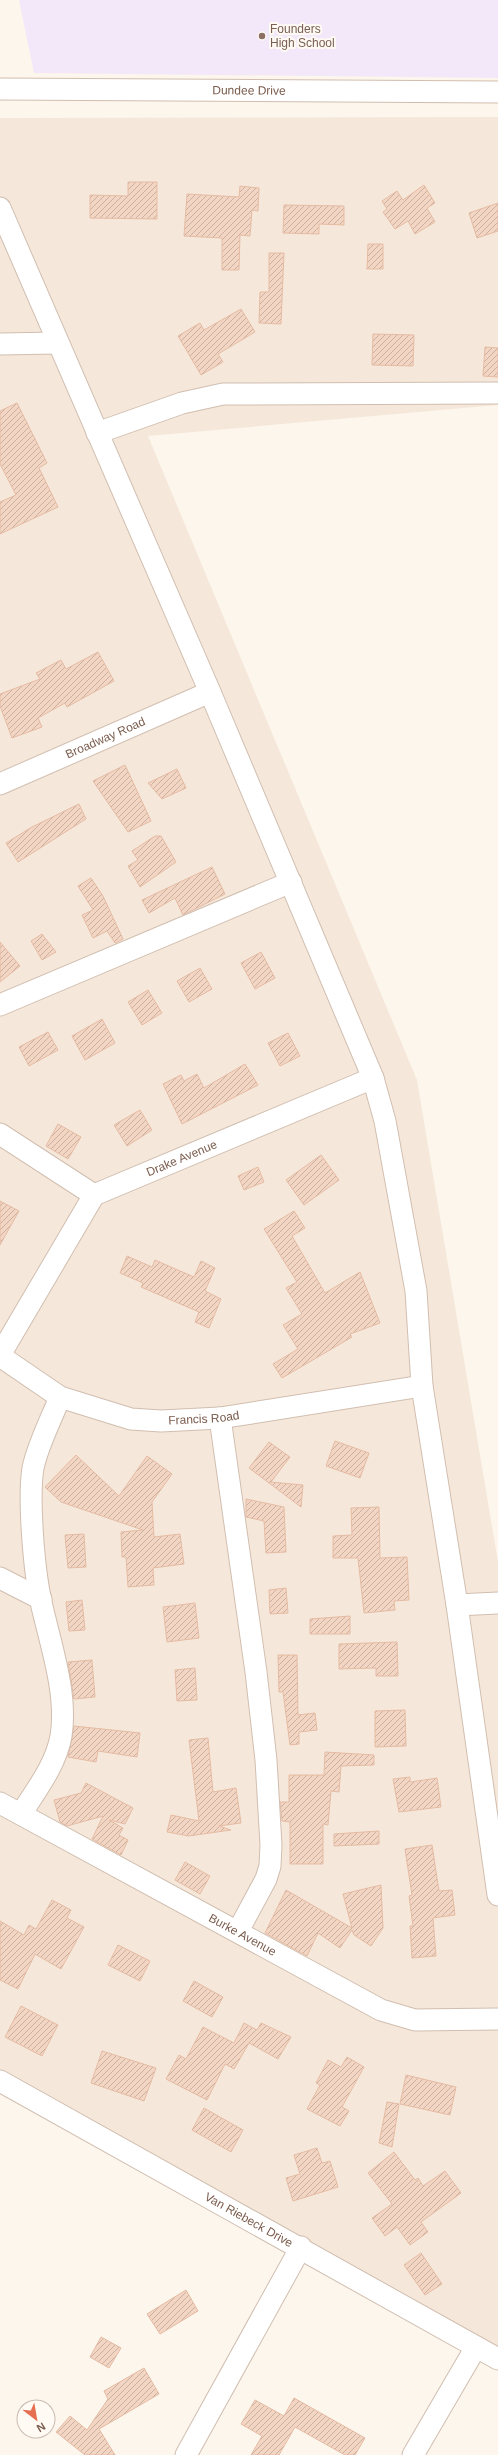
<svg xmlns="http://www.w3.org/2000/svg" width="498" height="2455" viewBox="0 0 498 2455" font-family="Helvetica,sans-serif">
  <style>
    .residential { fill: #f5e8da }
    .education { fill: #f3e8fa }
    .building { fill: url(#building-hatch); stroke: #e6bba3 }
    .lines { fill: none; stroke-linecap: round; stroke-linejoin: round }
    .minor-casing { stroke: #d1beb0; stroke-width: 23 }
    .minor { stroke: #fff; stroke-width: 21 }
    .education-dot { fill: #8d6e63; stroke: #fffaf3; stroke-width: 1.5 }
    .labels { text-anchor: middle; dominant-baseline: central; stroke-width: 4; stroke-linejoin: round; paint-order: stroke }
    .education-label { font-size: 12px; fill: #785e54; stroke: #fffaf3; text-anchor: start }
    .street-label { font-size: 12px; fill: #7a5c4d; stroke: #fffaf3 }
  </style>
  <defs>
    <pattern id="building-hatch" width="6" height="6" patternUnits="userSpaceOnUse"><rect width="6" height="6" fill="#f3d5c3"/><path d="M-1 1l2-2M0 6l6-6M5 7l2-2" fill="none" stroke="#cab0a1"/></pattern>
  </defs>
  <rect width="100%" height="100%" fill="#fdf6ec"/>
  <polygon class="residential" points="498,117 498,405 148,436 417,1080 498,1562 498,2357 0,2083 0,118"/>
  <polygon class="education" points="19,0 498,0 498,78 34,73"/>
  <g class="building">
    <polygon points="128,182 157,182 157,219 90,218 90,195 128,196"/>
    <polygon points="424,185 435,203 427,208 435,222 415,234 408,221 395,229 383,212 387,209 382,201 397,191 403,200"/>
    <polygon points="240,186 259,188 258,211 252,210 250,236 240,235 239,270 222,270 222,238 184,236 187,194 239,197"/>
    <polygon points="498,203 498,231 477,238 469,213"/>
    <polygon points="284,205 344,206 344,225 319,224 319,234 283,233"/>
    <polygon points="368,244 383,244 383,269 367,269"/>
    <polygon points="269,253 284,253 281,324 259,323 260,292 269,292"/>
    <polygon points="241,309 255,332 218,354 223,362 201,375 178,336 200,323 204,330"/>
    <polygon points="373,334 414,335 413,366 372,365"/>
    <polygon points="485,347 498,348 498,377 483,376"/>
    <polygon points="17,403 47,463 39,468 58,507 0,534 0,502 16,495 0,464 0,411"/>
    <polygon points="98,652 114,681 67,707 65,703 38,718 42,727 12,738 0,706 0,694 40,679 36,673 61,660 66,669"/>
    <polygon points="125,765 151,821 128,832 93,781"/>
    <polygon points="177,769 186,788 162,799 148,783"/>
    <polygon points="79,804 86,819 18,862 6,843 32,827"/>
    <polygon points="155,836 161,836 176,862 140,887 128,866 138,860 132,851"/>
    <polygon points="212,867 225,894 183,915 175,898 149,913 142,900"/>
    <polygon points="91,878 103,896 123,939 115,943 107,931 93,938 82,915 93,910 78,886"/>
    <polygon points="42,934 56,952 42,960 31,941"/>
    <polygon points="0,942 20,966 0,982"/>
    <polygon points="261,952 275,978 255,989 241,963"/>
    <polygon points="200,968 212,989 189,1002 177,981"/>
    <polygon points="148,990 162,1013 142,1025 128,1002"/>
    <polygon points="102,1019 115,1043 85,1060 72,1036"/>
    <polygon points="48,1032 58,1050 29,1066 19,1047"/>
    <polygon points="288,1033 300,1056 280,1066 268,1043"/>
    <polygon points="245,1064 258,1085 182,1124 163,1084 181,1075 184,1081 197,1074 204,1088"/>
    <polygon points="140,1110 152,1130 127,1146 114,1125"/>
    <polygon points="58,1124 81,1137 68,1159 46,1146"/>
    <polygon points="321,1155 339,1180 304,1205 286,1180"/>
    <polygon points="258,1167 264,1182 244,1190 238,1176"/>
    <polygon points="0,1201 19,1211 0,1245"/>
    <polygon points="294,1211 305,1228 292,1236 325,1293 360,1272 380,1323 350,1334 352,1337 282,1378 273,1364 298,1349 283,1325 302,1314 286,1288 297,1282 264,1229"/>
    <polygon points="127,1256 152,1267 155,1260 194,1277 201,1261 215,1268 205,1291 221,1299 209,1328 195,1322 199,1312 141,1287 143,1283 120,1273"/>
    <polygon points="335,1441 369,1453 360,1478 326,1466"/>
    <polygon points="269,1442 290,1457 271,1482 303,1485 301,1507 249,1468"/>
    <polygon points="76,1455 119,1496 147,1456 172,1474 152,1502 154,1537 180,1534 184,1564 153,1568 154,1585 128,1587 126,1557 122,1557 121,1532 143,1530 61,1502 45,1487"/>
    <polygon points="246,1499 284,1507 286,1552 266,1553 264,1521 246,1517"/>
    <polygon points="379,1507 380,1558 407,1557 409,1600 394,1601 395,1610 364,1613 358,1558 333,1558 333,1536 352,1535 351,1508"/>
    <polygon points="84,1534 86,1567 68,1568 65,1535"/>
    <polygon points="286,1588 288,1613 270,1614 269,1590"/>
    <polygon points="82,1600 85,1630 69,1631 66,1602"/>
    <polygon points="195,1603 199,1638 167,1642 163,1607"/>
    <polygon points="350,1616 350,1634 310,1634 310,1619"/>
    <polygon points="397,1642 398,1676 376,1676 376,1668 339,1669 339,1644"/>
    <polygon points="278,1655 297,1655 298,1715 315,1713 317,1730 299,1732 299,1744 290,1745 283,1692 279,1692"/>
    <polygon points="92,1660 95,1697 74,1699 68,1662"/>
    <polygon points="195,1668 197,1700 177,1701 175,1670"/>
    <polygon points="405,1710 406,1746 375,1747 375,1711"/>
    <polygon points="74,1726 140,1733 137,1757 98,1751 96,1762 68,1757"/>
    <polygon points="208,1738 213,1792 236,1788 241,1823 219,1826 231,1830 189,1836 167,1832 171,1815 199,1821 189,1740"/>
    <polygon points="325,1752 374,1755 374,1765 341,1766 339,1792 331,1791 328,1825 323,1824 323,1864 290,1864 290,1822 282,1821 280,1802 289,1802 289,1775 324,1775"/>
    <polygon points="410,1777 410,1782 437,1778 441,1807 399,1812 393,1779"/>
    <polygon points="86,1783 133,1808 125,1824 109,1820 123,1828 119,1835 128,1840 121,1855 92,1839 103,1816 67,1826 60,1822 54,1800 81,1793"/>
    <polygon points="379,1831 379,1844 334,1846 334,1834"/>
    <polygon points="432,1845 439,1891 452,1890 455,1915 433,1918 436,1956 412,1958 410,1926 413,1926 409,1896 412,1895 405,1849"/>
    <polygon points="185,1862 210,1876 200,1894 175,1880"/>
    <polygon points="381,1885 383,1928 371,1946 354,1935 352,1930 340,1948 318,1933 307,1956 265,1933 286,1890 352,1928 343,1894"/>
    <polygon points="52,1900 71,1910 67,1918 84,1927 61,1969 35,1954 18,1989 0,1980 0,1921 24,1935 29,1925 36,1929"/>
    <polygon points="118,1945 150,1961 140,1981 108,1965"/>
    <polygon points="194,1981 223,1997 212,2017 183,2001"/>
    <polygon points="21,2006 58,2025 42,2056 5,2037"/>
    <polygon points="244,2023 257,2030 261,2023 291,2037 278,2059 249,2043 234,2069 225,2064 207,2100 166,2079 179,2055 186,2059 203,2027 234,2043"/>
    <polygon points="102,2051 156,2068 144,2101 91,2083"/>
    <polygon points="347,2057 364,2067 342,2107 349,2111 340,2126 307,2109 320,2085 316,2083 328,2060 341,2067"/>
    <polygon points="406,2075 456,2087 450,2115 400,2104"/>
    <polygon points="387,2102 399,2104 392,2147 379,2143"/>
    <polygon points="204,2108 243,2130 231,2152 192,2130"/>
    <polygon points="317,2148 322,2163 330,2161 338,2187 293,2201 286,2178 300,2174 294,2155"/>
    <polygon points="394,2152 415,2180 418,2178 423,2186 445,2171 461,2193 421,2222 428,2232 410,2245 397,2227 385,2236 372,2218 392,2204 368,2173"/>
    <polygon points="421,2253 442,2284 425,2295 404,2265"/>
    <polygon points="186,2290 198,2311 160,2334 147,2314"/>
    <polygon points="101,2337 121,2348 109,2368 90,2357"/>
    <polygon points="144,2368 159,2394 99,2429 115,2455 85,2455 56,2432 70,2416 87,2430 108,2399 104,2391"/>
    <polygon points="294,2398 365,2438 355,2455 345,2455 295,2427 279,2455 251,2455 262,2436 241,2424 255,2400 284,2416"/>
  </g>
  <g class="lines">
    <g class="minor-casing">
      <g id="minor">
        <path id="s1" d="M0,89L498,92"/>
        <polyline points="0,208 210,692 373,1078 385,1121 416,1291 422,1386 457,1605 498,1895"/>
        <polyline points="0,344 57,343"/>
        <polyline points="97,433 182,403 223,394 498,393"/>
        <path id="s2" d="M0,784L210,692"/>
        <polyline points="0,1005 291,882"/>
        <path id="s3" d="M0,1134L94,1195L373,1078"/>
        <polyline points="0,1355 94,1195"/>
        <path id="s4" d="M0,1356L60,1397L131,1419L161,1421L220,1418L422,1386"/>
        <polyline points="220,1418 256,1672 266,1760 271,1845 270,1866 266,1879 238,1931"/>
        <polyline points="0,1578 41,1599"/>
        <polyline points="457,1605 498,1603"/>
        <path id="s5" d="M0,1803L381,2010L415,2020L498,2019"/>
        <path d="M21,1814C36,1790 56,1765 61,1736C68,1694 50,1643 41,1602C34,1570 28,1499 33,1468C38,1444 51,1420 60,1397"/>
        <path id="s6" d="M0,2081L498,2359"/>
        <polyline points="186,2455 301,2247"/>
        <polyline points="413,2455 476,2347"/>
      </g>
    </g>
    <use href="#minor" class="minor"/>
  </g>
  <circle class="education-dot" cx="262" cy="36" r="4"/>
  <g class="labels">
    <g class="education-label">
      <text x="270" y="29">Founders<tspan x="270" dy="14">High School</tspan></text>
    </g>
    <g class="street-label">
      <text stroke="none"><textPath href="#s1" startOffset="249">Dundee Drive</textPath></text>
      <text stroke="none"><textPath href="#s2" startOffset="115">Broadway Road</textPath></text>
      <text stroke="none"><textPath href="#s3" startOffset="207">Drake Avenue</textPath></text>
      <text stroke="none"><textPath href="#s4" startOffset="220">Francis Road</textPath></text>
      <text stroke="none"><textPath href="#s5" startOffset="276">Burke Avenue</textPath></text>
      <text stroke="none"><textPath href="#s6" startOffset="285">Van Riebeck Drive</textPath></text>
    </g>
  </g>
  <g transform="translate(36 2419) rotate(149)"><circle r="19" fill="#fffaf3" stroke="#cabbb1"/>
  <path d="M0-3L7 15L0 10L-7 15Z" fill="#e76f51"/>
  <text y="-6" font-size="11" font-weight="bold" text-anchor="middle" fill="#7a5c4d">N</text>
  </g>
</svg>
